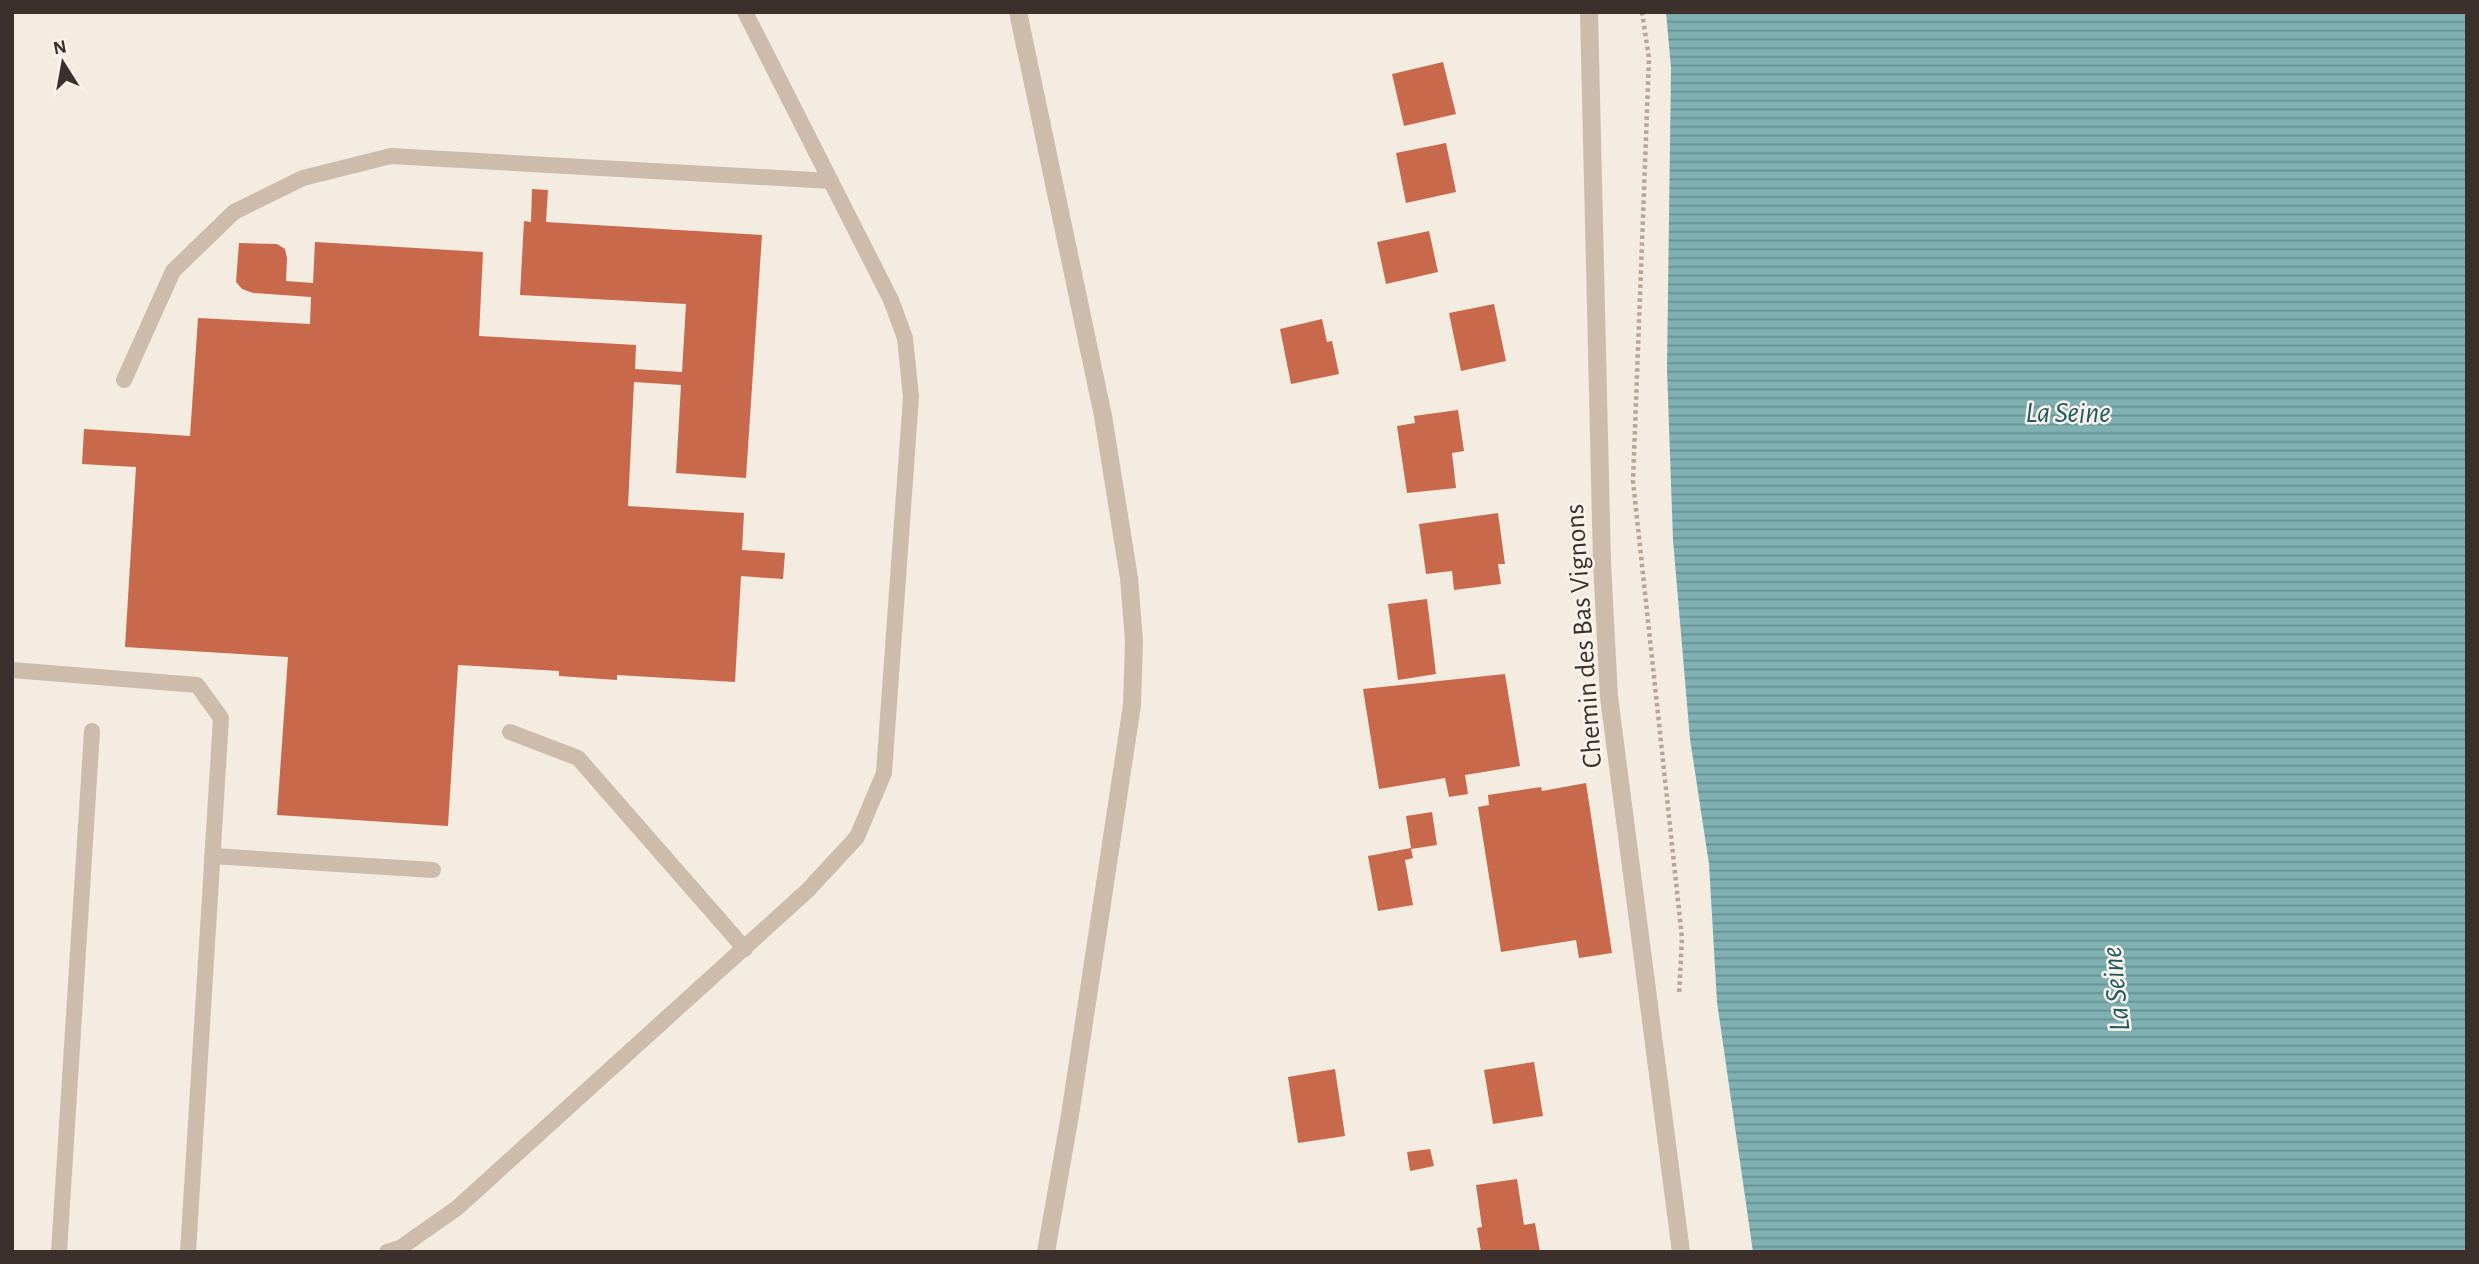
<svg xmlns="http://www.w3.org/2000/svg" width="2479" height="1264" viewBox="0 0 2479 1264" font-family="'Alegreya Sans',sans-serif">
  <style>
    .water { fill: url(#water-rules) }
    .building { fill: #c8694b }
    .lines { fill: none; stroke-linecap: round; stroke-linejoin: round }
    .path { stroke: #b9a596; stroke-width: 4.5; stroke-dasharray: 3.5 3.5; stroke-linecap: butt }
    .service { stroke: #cdbbac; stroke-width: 16 }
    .minor { stroke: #cdbbac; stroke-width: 18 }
    .labels { text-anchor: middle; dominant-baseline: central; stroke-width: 5; stroke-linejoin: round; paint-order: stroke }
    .street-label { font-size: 28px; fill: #3b302b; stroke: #fbf5ee }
    .water-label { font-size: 30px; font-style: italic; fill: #1f5a5e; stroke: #fbf5ee }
  </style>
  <defs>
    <pattern id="water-rules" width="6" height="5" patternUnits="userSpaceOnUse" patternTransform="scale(1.75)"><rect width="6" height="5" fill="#7fb0b2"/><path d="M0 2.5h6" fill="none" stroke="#699091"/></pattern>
  </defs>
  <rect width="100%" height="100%" fill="#f4ebe1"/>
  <polygon class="water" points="1666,12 2467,12 2467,1252 1753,1252 1717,1002 1709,864 1690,739 1673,540 1667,369 1671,68"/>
  <g class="building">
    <polygon points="1443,62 1456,114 1404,126 1392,74"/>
    <polygon points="1446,143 1456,192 1406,203 1396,153"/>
    <polygon points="532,189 548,190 546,222 762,235 746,478 676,473 681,385 634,382 628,506 744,513 742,550 785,553 783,579 741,576 735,682 617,675 617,680 559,676 559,671 458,665 448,826 277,815 288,657 125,647 136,467 82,464 84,429 190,436 198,318 310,324 311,297 253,293 242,289 236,282 239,243 277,244 285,249 287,258 286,281 313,283 315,242 483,252 479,336 636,345 635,369 682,372 686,304 520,295 524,221 531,222"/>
    <polygon points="1429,231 1438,272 1386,284 1377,242"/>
    <polygon points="1494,304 1506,361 1461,371 1449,313"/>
    <polygon points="1322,319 1327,342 1332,341 1339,374 1291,384 1280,329"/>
    <polygon points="1458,410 1464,451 1452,453 1456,488 1407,493 1397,426 1415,423 1414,416"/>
    <polygon points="1498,513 1505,564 1498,564 1501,584 1454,590 1452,571 1426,574 1419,524"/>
    <polygon points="1427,599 1436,674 1398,680 1388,604"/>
    <polygon points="1505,674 1520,766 1465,775 1468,794 1449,797 1445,778 1379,789 1363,689"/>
    <polygon points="1586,783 1612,953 1579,958 1576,940 1501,952 1478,807 1489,805 1488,795 1541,787 1542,791"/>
    <polygon points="1432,812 1437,845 1411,849 1413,858 1405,860 1413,905 1378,911 1368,856 1411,848 1406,816"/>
    <polygon points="1534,1062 1543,1116 1493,1124 1484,1070"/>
    <polygon points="1335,1069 1345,1136 1298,1143 1288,1077"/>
    <polygon points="1430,1149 1434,1166 1410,1171 1407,1152"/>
    <polygon points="1517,1179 1524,1225 1535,1223 1540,1252 1481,1252 1477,1228 1482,1227 1476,1185"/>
  </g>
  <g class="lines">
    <polyline class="path" points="1642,12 1649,58 1633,481 1682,938 1679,995"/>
    <g class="service">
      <polyline points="124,380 173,271 234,212 303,178 391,156 831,181"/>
      <polyline points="12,670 197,685 221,718 188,1252"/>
      <polyline points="510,732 578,758 745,949"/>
      <polyline points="212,856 433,870"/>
      <polyline points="59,1252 92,731"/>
      <polyline points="387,1252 400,1248 457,1208 808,890 857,837 884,773 911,397 905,338 891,300 745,12"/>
    </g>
    <g class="minor">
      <polyline points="1018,12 1103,416 1129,578 1134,641 1132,705 1070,1115 1046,1252"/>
      <polyline points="1589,12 1602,563 1609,697 1681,1252"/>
    </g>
  </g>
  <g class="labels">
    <g class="street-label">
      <text transform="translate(1584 636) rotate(-94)">Chemin des Bas Vignons</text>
    </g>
    <g class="water-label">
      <text x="2068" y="413">La Seine</text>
      <text transform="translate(2116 989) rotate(-96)">La Seine</text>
    </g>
  </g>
  <rect width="2479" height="1264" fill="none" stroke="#3b302b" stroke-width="28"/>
  <g transform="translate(63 63) rotate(349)" stroke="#fbf5ee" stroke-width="5" paint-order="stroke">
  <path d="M0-5L12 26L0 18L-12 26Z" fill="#3b302b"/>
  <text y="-10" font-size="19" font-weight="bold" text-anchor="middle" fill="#3b302b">N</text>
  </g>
</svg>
